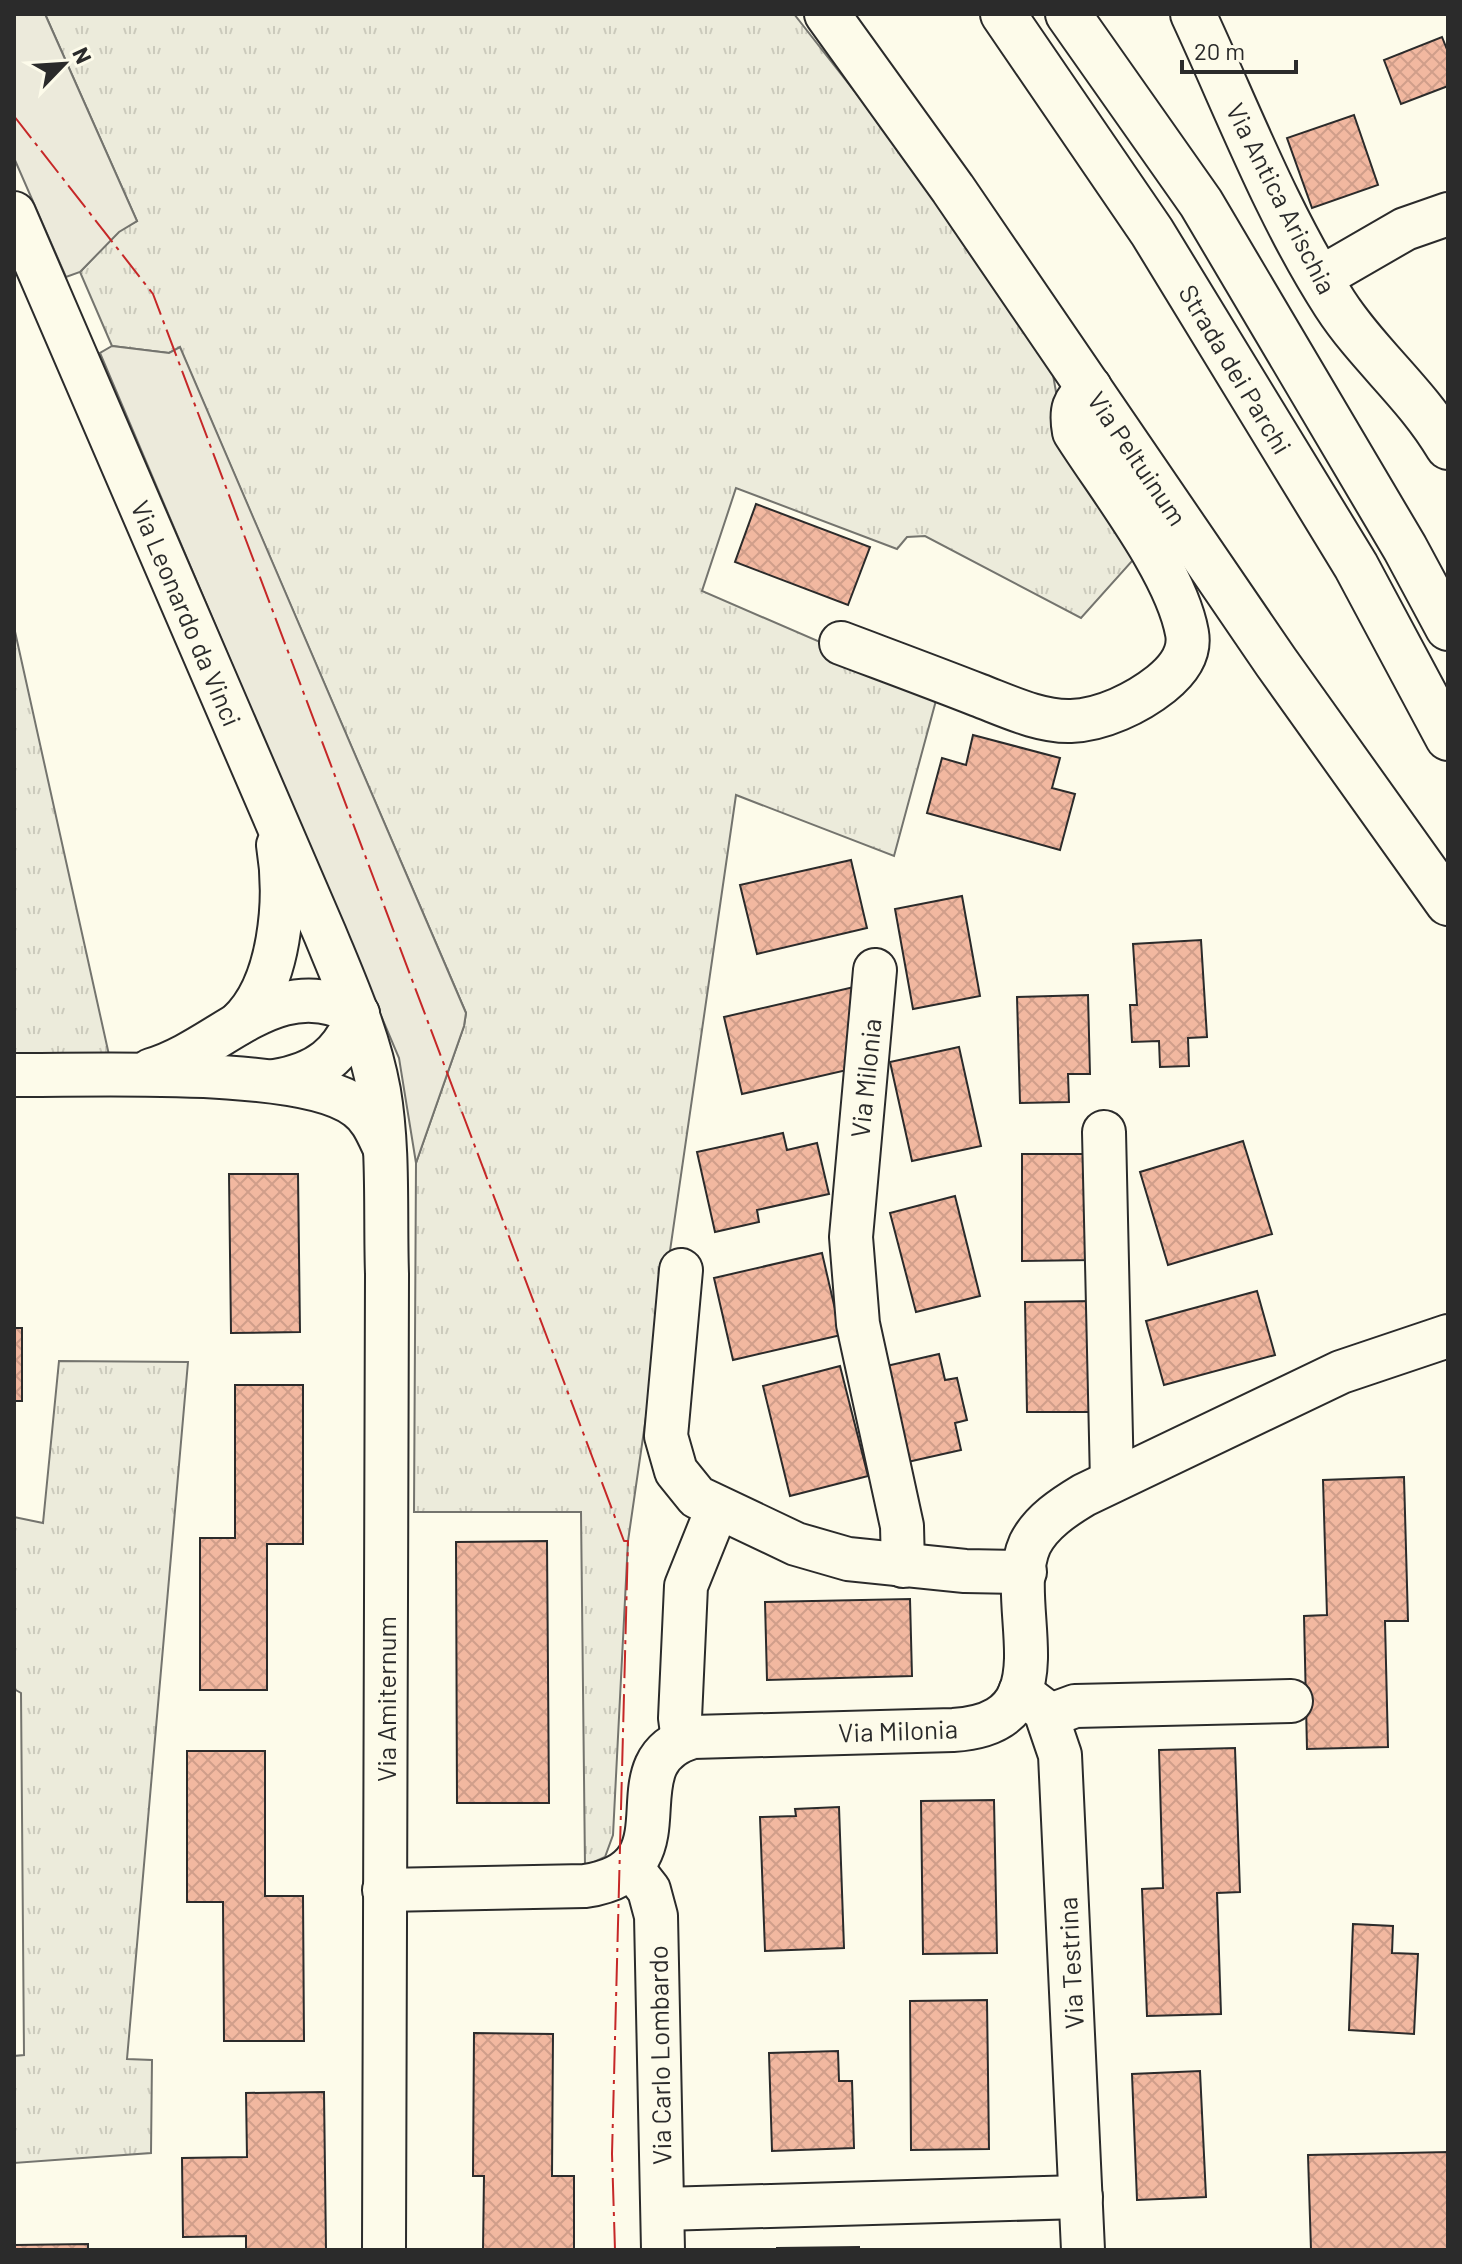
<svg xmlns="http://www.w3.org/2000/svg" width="1462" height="2264" viewBox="0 0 1462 2264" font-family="Barlow,sans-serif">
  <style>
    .grass { fill: url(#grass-tufts); stroke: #74746e; stroke-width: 2 }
    .parking { fill: #eceadb; stroke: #74746e; stroke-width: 2 }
    .building { fill: url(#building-cross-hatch); stroke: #2b2b2b; stroke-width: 2 }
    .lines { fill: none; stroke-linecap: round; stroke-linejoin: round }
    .minor-casing { stroke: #2b2b2b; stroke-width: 46 }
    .major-casing { stroke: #2b2b2b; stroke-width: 48 }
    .highway-casing { stroke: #2b2b2b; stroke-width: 48 }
    .minor { stroke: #fdfbea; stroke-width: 42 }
    .major { stroke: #fdfbea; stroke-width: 44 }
    .highway { stroke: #fdfbea; stroke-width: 44 }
    .power { stroke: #c62828; stroke-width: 2; stroke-dasharray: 28 6 4 6; stroke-linecap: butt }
    .labels { text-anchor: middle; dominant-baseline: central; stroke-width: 6; stroke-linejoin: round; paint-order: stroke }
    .street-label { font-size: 26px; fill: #2b2b2b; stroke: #fdfbea }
  </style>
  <defs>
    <pattern id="grass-tufts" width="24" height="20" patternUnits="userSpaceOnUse" patternTransform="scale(2)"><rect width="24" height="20" fill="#ecebdb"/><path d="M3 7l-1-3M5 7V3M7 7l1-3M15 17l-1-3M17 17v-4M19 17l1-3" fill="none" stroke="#cbcabc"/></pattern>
    <pattern id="building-cross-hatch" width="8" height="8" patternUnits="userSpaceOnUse" patternTransform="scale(2)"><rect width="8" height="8" fill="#f2b8a0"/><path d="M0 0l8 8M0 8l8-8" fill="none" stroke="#d09e8a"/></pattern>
  </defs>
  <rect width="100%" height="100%" fill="#fdfbea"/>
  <g class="grass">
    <polygon points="45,14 794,14 891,138 1052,369 1067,455 1133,560 1081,618 925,536 907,537 897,549 736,488 702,591 938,693 894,856 736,795 628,1541 613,1835 605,1857 585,1866 581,1512 414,1512 416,1163 464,1026 466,1013 180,348 169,353 112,346 80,272 119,231 137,221"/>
    <polygon points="14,627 109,1055 14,1053"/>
    <polygon points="59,1361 188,1362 127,2059 152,2060 151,2153 14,2163 14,2056 24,2055 21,1693 14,1689 14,1517 43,1523"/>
  </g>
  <g class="parking">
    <polygon points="14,14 45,14 137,221 119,232 80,272 66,277 14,158"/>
    <polygon points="112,346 169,353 180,347 466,1013 464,1026 416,1163 399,1058 100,353"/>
  </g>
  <g class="building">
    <polygon points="1442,37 1448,52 1448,86 1401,104 1384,60"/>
    <polygon points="1354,115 1378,185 1312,208 1287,138"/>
    <polygon points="756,504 870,547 848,605 735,562"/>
    <polygon points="973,735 1060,758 1052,788 1075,794 1060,850 927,813 942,758 966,765"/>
    <polygon points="851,860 867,928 757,954 740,885"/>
    <polygon points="962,896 980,996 913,1009 895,909"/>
    <polygon points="1201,940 1207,1037 1188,1038 1189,1066 1160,1067 1159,1041 1132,1042 1130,1005 1137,1005 1133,944"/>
    <polygon points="854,987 860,1067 742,1094 724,1017"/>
    <polygon points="1088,995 1090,1074 1068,1074 1069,1102 1020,1103 1017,997"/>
    <polygon points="959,1047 981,1146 912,1161 890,1062"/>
    <polygon points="783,1133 787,1150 817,1143 829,1194 757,1210 759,1222 715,1232 697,1152"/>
    <polygon points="1243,1141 1272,1234 1168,1265 1140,1172"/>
    <polygon points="1022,1154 1091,1154 1092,1260 1022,1261"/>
    <polygon points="229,1174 298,1174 300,1332 231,1333"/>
    <polygon points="955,1196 980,1296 916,1312 890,1213"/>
    <polygon points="822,1253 841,1335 733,1360 714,1278"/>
    <polygon points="1257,1291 1275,1355 1164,1385 1146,1321"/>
    <polygon points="1094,1301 1096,1412 1027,1412 1025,1302"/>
    <rect x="14" y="1328" width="8" height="73"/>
    <polygon points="939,1354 945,1380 957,1378 967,1420 955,1423 961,1450 903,1463 882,1367"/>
    <polygon points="840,1366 868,1476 790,1496 763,1386"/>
    <polygon points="235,1385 303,1385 303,1544 267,1544 267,1690 200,1690 200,1538 235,1538"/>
    <polygon points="1404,1477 1408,1621 1385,1621 1388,1747 1307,1749 1304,1616 1327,1615 1323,1480"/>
    <polygon points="547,1541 549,1803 457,1803 456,1542"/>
    <polygon points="910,1599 912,1676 767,1680 765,1602"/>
    <polygon points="1235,1748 1240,1892 1217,1893 1221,2014 1147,2016 1142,1889 1163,1888 1159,1750"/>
    <polygon points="187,1751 265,1751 265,1896 303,1896 304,2041 224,2041 223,1902 187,1902"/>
    <polygon points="994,1800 997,1953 923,1954 921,1801"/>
    <polygon points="839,1807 844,1948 765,1951 760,1817 796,1816 795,1809"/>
    <polygon points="1353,1924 1393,1926 1392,1953 1418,1954 1414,2034 1349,2030"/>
    <polygon points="987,2000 989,2149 911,2150 910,2001"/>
    <polygon points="474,2033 553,2034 552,2176 574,2176 574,2250 483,2250 484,2176 473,2176"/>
    <polygon points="838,2051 839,2081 852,2081 854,2148 772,2151 769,2053"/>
    <polygon points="1200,2071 1206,2197 1137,2200 1132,2074"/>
    <polygon points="324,2092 326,2250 246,2250 246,2236 183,2237 182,2158 247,2157 246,2093"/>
    <polygon points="1448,2152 1448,2250 1311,2250 1308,2155"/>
    <polygon points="88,2244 88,2250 15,2250 15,2245"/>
    <polygon points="859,2247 859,2250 777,2250 777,2248"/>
  </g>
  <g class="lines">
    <g class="minor-casing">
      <g id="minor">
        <path d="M14,213L325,934C346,985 369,1036 379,1091C389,1150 385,1214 387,1274L384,2250"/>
        <polyline points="1320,278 1405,229 1448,214"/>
        <path d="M841,643C886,660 932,677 978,695C1007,706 1040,722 1071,721C1102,720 1137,703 1161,684C1176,672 1191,655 1187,633C1176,571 1108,486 1074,432C1070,410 1073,401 1090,387"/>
        <polyline points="875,970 851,1237 858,1324 902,1526 903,1566"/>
        <path d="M238,1024C281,985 287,899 278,845"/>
        <path d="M151,1070C223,1049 276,969 358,1014"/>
        <path d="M14,1075C89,1076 302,1065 357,1107C371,1117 377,1132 384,1147"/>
        <path d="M275,1081C318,1074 343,1055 358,1014"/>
        <polyline points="1104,1132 1112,1481"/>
        <polyline points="681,1270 666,1436 676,1471 697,1497 796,1544 848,1559 965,1571 1025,1572"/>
        <polyline points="1020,1692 1045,1711 1060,1755 1083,2250"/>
        <polyline points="1048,1716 1075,1706 1291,1701"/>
        <polyline points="683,1740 680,1718 686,1586 717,1509"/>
        <polyline points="631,1867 649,1890 656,1916 663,2250"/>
        <path d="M384,1890L585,1886C698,1869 605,1762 693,1737L953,1730C1073,1723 1002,1606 1030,1544C1041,1522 1064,1507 1084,1495L1341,1372L1448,1336"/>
        <polyline points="663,2209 1081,2197"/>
      </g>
    </g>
    <g class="major-casing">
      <g id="major">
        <polyline points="827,14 953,189 1276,662 1448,903"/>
        <path d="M1193,14C1238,111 1277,214 1335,304C1368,355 1417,394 1448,447"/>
      </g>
    </g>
    <g class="highway-casing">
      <g id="highway">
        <polyline points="1003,14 1152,232 1356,566 1448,738"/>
        <polyline points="1068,14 1201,203 1405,548 1448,628"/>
      </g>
    </g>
    <use href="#minor" class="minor"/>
    <use href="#major" class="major"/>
    <use href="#highway" class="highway"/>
    <polyline class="power" points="14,116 153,294 624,1541 628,1541 612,2154 615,2250"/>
  </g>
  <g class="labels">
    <g class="street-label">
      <text transform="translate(1282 198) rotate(63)">Via Antica Arischia</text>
      <text transform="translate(1236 369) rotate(59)">Strada dei Parchi</text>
      <text transform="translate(1138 458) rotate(56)">Via Peltuinum</text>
      <text transform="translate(187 613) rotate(67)">Via Leonardo da Vinci</text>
      <text transform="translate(865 1078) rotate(-84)">Via Milonia</text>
      <text transform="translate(385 1699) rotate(-90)">Via Amiternum</text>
      <text transform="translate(898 1730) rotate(-2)">Via Milonia</text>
      <text transform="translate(1070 1963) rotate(-93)">Via Testrina</text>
      <text transform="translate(659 2055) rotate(-91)">Via Carlo Lombardo</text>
    </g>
  </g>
  <rect width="1462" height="2264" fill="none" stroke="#2b2b2b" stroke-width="32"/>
  <g transform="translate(64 64) rotate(65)" stroke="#fdfbea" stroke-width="6" paint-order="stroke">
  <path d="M0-6L14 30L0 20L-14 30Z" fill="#2b2b2b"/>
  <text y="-12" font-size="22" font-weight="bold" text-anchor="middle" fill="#2b2b2b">N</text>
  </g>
  <path d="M1182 60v12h114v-12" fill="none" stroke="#2b2b2b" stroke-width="4"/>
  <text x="1194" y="60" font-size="24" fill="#2b2b2b" stroke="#fdfbea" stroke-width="6" paint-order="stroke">20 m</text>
</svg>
